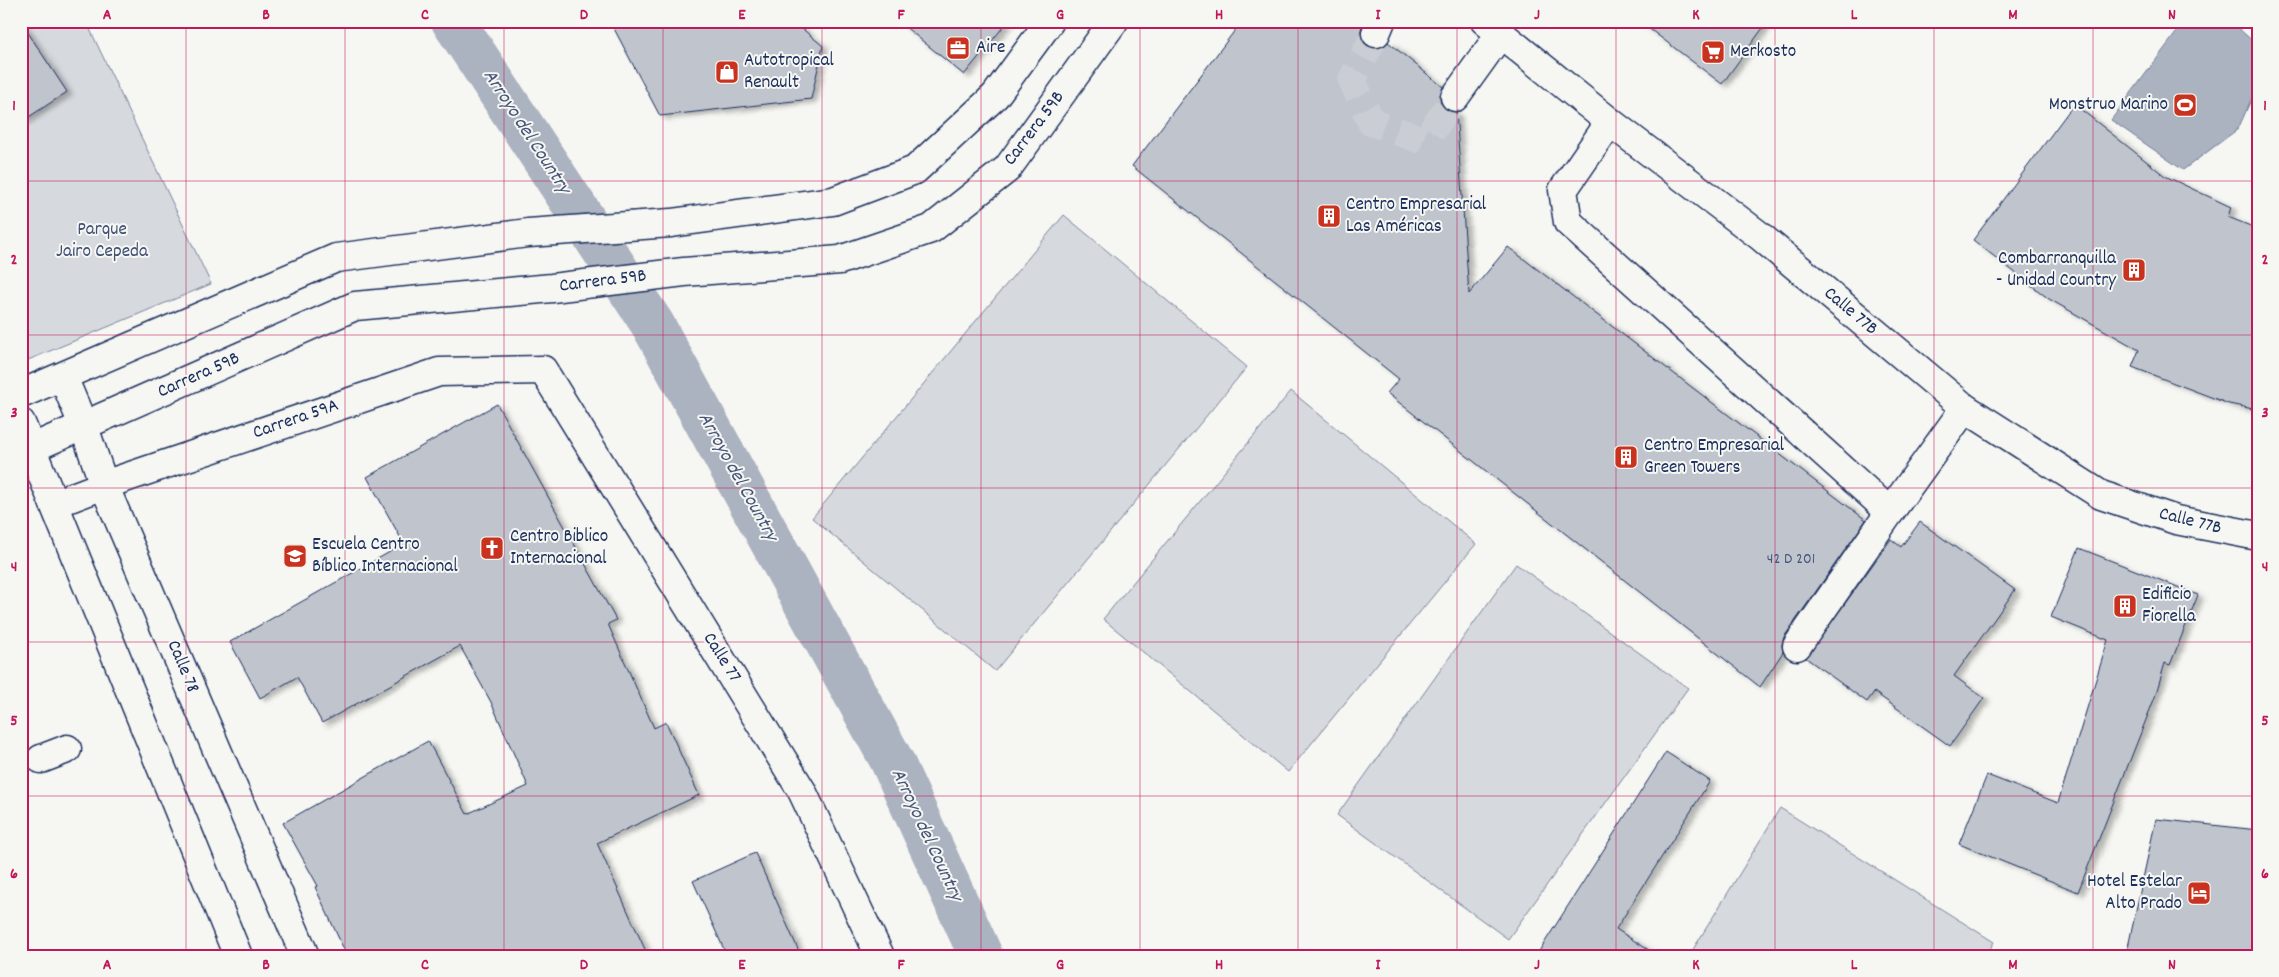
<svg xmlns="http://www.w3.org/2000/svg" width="2279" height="977" viewBox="0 0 2279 977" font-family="Dekko,sans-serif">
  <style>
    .green { fill: #d6d9dd; stroke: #78849e }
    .water { fill: #abb2c0; stroke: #717e99 }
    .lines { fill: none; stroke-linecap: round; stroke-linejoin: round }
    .canal { stroke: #abb2c0; stroke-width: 44 }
    .building { fill: #c0c4cd; stroke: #1b2f5e; filter: url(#shadow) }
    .minor-tunnel { stroke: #caced4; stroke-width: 28; stroke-dasharray: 28 14; stroke-linecap: butt }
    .minor-casing { stroke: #1b2f5e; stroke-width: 31 }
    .minor { stroke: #f6f6f2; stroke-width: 28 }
    .grid { fill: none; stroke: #c2185b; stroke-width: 1; stroke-opacity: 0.55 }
    .labels { text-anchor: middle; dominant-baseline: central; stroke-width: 4; stroke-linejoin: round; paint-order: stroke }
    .number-label { font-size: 16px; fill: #44547a }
    .poi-label { font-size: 19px; fill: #1b2f5e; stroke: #f6f6f2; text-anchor: start }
    .street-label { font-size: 19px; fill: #1b2f5e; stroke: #f6f6f2 }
    .park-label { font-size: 19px; fill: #405177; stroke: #f6f6f2 }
    .water-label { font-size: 20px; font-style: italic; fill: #46567b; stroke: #f6f6f2 }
    .neatline { fill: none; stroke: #c2185b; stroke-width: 2 }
    .grid-label { font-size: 16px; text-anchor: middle; font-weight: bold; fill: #c2185b }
  </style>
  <defs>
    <filter id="shadow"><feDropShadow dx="5.5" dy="3" stdDeviation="2.5" flood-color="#0004"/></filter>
  </defs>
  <rect width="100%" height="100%" fill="#f6f6f2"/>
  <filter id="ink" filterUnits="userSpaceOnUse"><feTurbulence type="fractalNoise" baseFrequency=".02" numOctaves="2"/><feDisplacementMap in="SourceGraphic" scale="10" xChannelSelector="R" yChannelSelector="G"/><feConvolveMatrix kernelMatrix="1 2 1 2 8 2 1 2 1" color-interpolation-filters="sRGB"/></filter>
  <g filter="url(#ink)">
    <g class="green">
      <polygon points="21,21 86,21 211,284 21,363"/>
      <polygon points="1064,215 1247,367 995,671 812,518"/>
      <polygon points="1291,391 1476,544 1288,772 1103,619"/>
      <polygon points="1516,564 1688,688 1508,939 1337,815"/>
      <polygon points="1780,808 1994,942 1986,956 1689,956"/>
    </g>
    <polygon class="water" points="2185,21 2230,21 2255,43 2255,91 2238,129 2183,170 2111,120"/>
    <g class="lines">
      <polyline class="canal" points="453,21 653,325 892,761 981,956"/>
    </g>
    <g class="building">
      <polygon points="610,21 793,21 823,46 811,99 660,116"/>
      <polygon points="898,21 1008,21 964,75"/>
      <polygon points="1242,21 1363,21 1360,35 1364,43 1370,47 1378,48 1388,42 1443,87 1440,95 1441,104 1446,110 1456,112 1469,294 1508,247 1866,520 1784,637 1782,644 1783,652 1760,687 1387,393 1399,379 1132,166"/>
      <polygon points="1639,21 1768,21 1722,84"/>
      <polygon points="21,22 67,92 21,122"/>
      <polygon points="2074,104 2165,176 2231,207 2228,217 2258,229 2258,410 2229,404 2132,367 2139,350 2049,299 1973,240"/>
      <polygon points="497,404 616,620 608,624 654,728 666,722 699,795 597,843 648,956 347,956 315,887 318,886 283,823 428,741 467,814 528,786 491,702 460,646 322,723 297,677 260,698 230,642 404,544 367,477"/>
      <polygon points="1920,522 2015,590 1954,676 1984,698 1950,746 1874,692 1867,702 1806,658 1891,539 1901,547"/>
      <polygon points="2079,548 2198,595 2170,665 2165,663 2155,697 2078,892 1959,844 1987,775 2058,803 2108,640 2051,617"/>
      <polygon points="1666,752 1710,781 1616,929 1658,956 1536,956"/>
      <polygon points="2156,819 2258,830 2258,956 2126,956"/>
      <polygon points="755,853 781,911 801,956 727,956 693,881"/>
    </g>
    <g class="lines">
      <polyline class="minor-tunnel" points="1376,33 1352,80 1371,122 1425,141 1455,97"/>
      <g class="minor-casing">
        <g id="minor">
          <polyline points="1485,21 1610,122 1760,236 1965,408 2101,495 2176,520 2258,536"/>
          <polyline points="1376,33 1381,21"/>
          <polyline points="1455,97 1501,33"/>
          <polyline points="1610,122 1563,190 1568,222 1890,512 1965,408"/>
          <polyline points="63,377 84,427 104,485 305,956"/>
          <polyline points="21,394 336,258 528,233 671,223 833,201 915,170 995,96 1050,21"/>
          <polyline points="21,423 238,956"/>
          <polyline points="21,453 355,306 552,288 684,272 840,260 931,229 1007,169 1114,21"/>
          <polyline points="54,504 104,485 439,372 543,370 802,791 880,956"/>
          <polyline points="1797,646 1890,512"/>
          <polyline points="41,759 67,749"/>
        </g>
      </g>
      <use href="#minor" class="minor"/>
    </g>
  </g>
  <path class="grid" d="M186,21V956M345,21V956M504,21V956M663,21V956M822,21V956M981,21V956M1140,21V956M1298,21V956M1457,21V956M1616,21V956M1775,21V956M1934,21V956M2093,21V956M21,181H2258M21,335H2258M21,488H2258M21,642H2258M21,796H2258"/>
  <defs>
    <g id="office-square" transform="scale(1.25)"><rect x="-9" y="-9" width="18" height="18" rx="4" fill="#c8321e" stroke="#f6f6f2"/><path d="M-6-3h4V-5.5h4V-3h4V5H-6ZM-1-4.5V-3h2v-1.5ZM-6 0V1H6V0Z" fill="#fff"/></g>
    <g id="supermarket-square" transform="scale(1.25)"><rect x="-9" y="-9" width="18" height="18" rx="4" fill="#c8321e" stroke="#f6f6f2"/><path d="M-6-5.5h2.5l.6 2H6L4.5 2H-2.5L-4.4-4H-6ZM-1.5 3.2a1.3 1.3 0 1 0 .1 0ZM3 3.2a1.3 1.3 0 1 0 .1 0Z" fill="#fff"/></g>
    <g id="shop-square" transform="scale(1.25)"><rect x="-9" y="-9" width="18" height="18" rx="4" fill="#c8321e" stroke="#f6f6f2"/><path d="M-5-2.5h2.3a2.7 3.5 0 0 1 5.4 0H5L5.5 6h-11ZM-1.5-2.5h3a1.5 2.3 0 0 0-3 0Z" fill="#fff"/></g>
    <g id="stadium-square" transform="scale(1.25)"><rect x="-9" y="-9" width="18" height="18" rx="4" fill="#c8321e" stroke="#f6f6f2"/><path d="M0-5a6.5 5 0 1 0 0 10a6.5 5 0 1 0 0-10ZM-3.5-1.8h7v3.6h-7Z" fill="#fff"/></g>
    <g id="building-square" transform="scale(1.25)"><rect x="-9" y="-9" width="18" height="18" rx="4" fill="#c8321e" stroke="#f6f6f2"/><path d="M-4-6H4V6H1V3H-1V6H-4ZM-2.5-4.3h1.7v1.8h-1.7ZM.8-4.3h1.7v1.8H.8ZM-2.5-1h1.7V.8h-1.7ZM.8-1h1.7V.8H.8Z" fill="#fff"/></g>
    <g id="church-square" transform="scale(1.25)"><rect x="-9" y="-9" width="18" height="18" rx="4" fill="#c8321e" stroke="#f6f6f2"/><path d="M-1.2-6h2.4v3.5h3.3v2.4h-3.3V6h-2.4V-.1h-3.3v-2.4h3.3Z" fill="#fff"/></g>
    <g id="school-square" transform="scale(1.25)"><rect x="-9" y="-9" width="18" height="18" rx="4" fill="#c8321e" stroke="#f6f6f2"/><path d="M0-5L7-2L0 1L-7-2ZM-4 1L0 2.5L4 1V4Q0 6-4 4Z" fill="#fff"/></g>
    <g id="hotel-square" transform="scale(1.25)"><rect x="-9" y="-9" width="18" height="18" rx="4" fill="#c8321e" stroke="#f6f6f2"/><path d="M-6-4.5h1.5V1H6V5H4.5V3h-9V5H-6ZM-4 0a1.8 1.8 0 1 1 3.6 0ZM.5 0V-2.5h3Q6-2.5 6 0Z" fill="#fff"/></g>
  </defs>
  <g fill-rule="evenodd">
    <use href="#office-square" x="958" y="48"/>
    <use href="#supermarket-square" x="1713" y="52"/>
    <use href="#shop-square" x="727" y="72"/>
    <use href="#stadium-square" x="2185" y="105"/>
    <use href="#building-square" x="1329" y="216"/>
    <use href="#building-square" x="2134" y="270"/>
    <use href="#building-square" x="1626" y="457"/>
    <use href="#church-square" x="492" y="548"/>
    <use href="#school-square" x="295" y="556"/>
    <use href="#building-square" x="2125" y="606"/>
    <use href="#hotel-square" x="2199" y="893"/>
  </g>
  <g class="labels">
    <g class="number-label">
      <text x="1791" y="559">42 D 201</text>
    </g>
    <g class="poi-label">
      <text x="976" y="48">Aire</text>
      <text x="1730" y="52">Merkosto</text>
      <text x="744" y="61">Autotropical<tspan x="744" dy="22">Renault</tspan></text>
      <text x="2168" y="105" text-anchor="end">Monstruo Marino</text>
      <text x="1346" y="205">Centro Empresarial<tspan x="1346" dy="22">Las Américas</tspan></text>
      <text x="2116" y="259" text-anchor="end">Combarranquilla<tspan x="2116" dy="22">- Unidad Country</tspan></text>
      <text x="1644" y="446">Centro Empresarial<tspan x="1644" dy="22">Green Towers</tspan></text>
      <text x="510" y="537">Centro Biblico<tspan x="510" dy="22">Internacional</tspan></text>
      <text x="312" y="545">Escuela Centro<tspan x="312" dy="22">Bíblico Internacional</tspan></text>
      <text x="2142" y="595">Edificio<tspan x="2142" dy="22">Fiorella</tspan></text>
      <text x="2182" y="882" text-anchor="end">Hotel Estelar<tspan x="2182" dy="22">Alto Prado</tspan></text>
    </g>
    <g class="street-label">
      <text transform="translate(1035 129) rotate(-53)">Carrera 59B</text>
      <text transform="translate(603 282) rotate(-7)">Carrera 59B</text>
      <text transform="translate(1850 312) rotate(40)">Calle 77B</text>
      <text transform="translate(199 376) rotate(-24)">Carrera 59B</text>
      <text transform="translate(296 420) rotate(-19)">Carrera 59A</text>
      <text transform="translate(2190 522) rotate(14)">Calle 77B</text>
      <text transform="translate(721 658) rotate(58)">Calle 77</text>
      <text transform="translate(182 667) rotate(67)">Calle 78</text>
    </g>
    <g class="park-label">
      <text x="102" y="230">Parque<tspan x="102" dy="22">Jairo Cepeda</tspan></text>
    </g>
    <g class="water-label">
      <text transform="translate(526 132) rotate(57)">Arroyo del Country</text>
      <text transform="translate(737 477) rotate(61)">Arroyo del Country</text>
      <text transform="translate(926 835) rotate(65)">Arroyo del Country</text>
    </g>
  </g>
  <rect width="2279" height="977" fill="none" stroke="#f6f6f2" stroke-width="55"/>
  <rect x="28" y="28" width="2224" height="922" class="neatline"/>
  <g class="grid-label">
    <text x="107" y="19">A</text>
    <text x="266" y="19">B</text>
    <text x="425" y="19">C</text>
    <text x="584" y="19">D</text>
    <text x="742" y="19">E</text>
    <text x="901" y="19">F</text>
    <text x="1060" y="19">G</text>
    <text x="1219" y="19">H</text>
    <text x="1378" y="19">I</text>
    <text x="1537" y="19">J</text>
    <text x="1696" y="19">K</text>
    <text x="1854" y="19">L</text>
    <text x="2013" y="19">M</text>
    <text x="2172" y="19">N</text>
    <text x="14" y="110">1</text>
    <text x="2265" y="110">1</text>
    <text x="14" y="264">2</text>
    <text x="2265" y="264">2</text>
    <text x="14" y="417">3</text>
    <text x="2265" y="417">3</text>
    <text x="14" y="571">4</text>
    <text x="2265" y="571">4</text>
    <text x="14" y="725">5</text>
    <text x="2265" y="725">5</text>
    <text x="14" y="878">6</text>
    <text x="2265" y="878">6</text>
    <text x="107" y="969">A</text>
    <text x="266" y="969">B</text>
    <text x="425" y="969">C</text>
    <text x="584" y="969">D</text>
    <text x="742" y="969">E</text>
    <text x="901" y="969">F</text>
    <text x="1060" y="969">G</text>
    <text x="1219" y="969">H</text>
    <text x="1378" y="969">I</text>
    <text x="1537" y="969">J</text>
    <text x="1696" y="969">K</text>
    <text x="1854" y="969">L</text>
    <text x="2013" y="969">M</text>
    <text x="2172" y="969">N</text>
  </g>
</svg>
